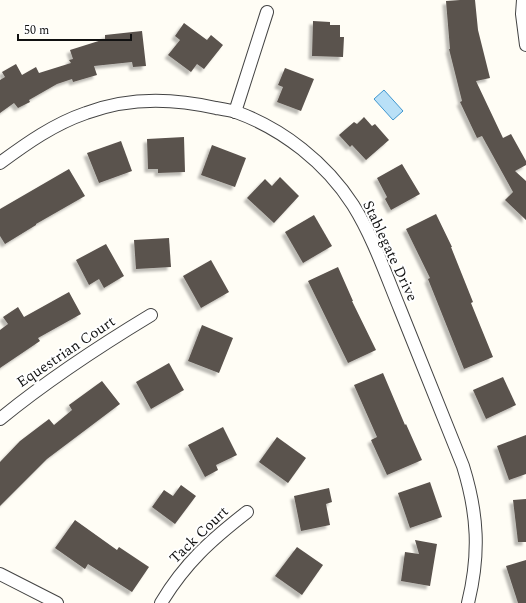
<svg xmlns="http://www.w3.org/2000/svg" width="526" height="603" viewBox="0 0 526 603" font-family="Spectral,serif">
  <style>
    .water { fill: #b9e0f7; stroke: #3f96cf }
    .building { fill: #5a524d; filter: url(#shadow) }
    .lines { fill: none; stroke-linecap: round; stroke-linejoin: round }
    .minor-casing { stroke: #444; stroke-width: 14 }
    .minor { stroke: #fff; stroke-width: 12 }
    .labels { text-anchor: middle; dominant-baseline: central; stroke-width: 4; stroke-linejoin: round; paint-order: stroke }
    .street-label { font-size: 15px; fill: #111; stroke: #fff }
  </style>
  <defs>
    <filter id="shadow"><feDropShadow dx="-3.5" dy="3.5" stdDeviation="1" flood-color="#0004"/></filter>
  </defs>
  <rect width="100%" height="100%" fill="#fffdf5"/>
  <polygon class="water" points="384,90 403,111 393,120 374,99"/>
  <g class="building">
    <polygon points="460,0 475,0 478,30 490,78 476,81 503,138 511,134 526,161 526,165 515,171 526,181 526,220 505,200 513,192 482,136 477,138 460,102 462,101 449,49 450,49 446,1"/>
    <polygon points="313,21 330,22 330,25 340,25 340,37 344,37 343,57 312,56"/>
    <polygon points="184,23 207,40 211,35 223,45 204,69 197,64 191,72 168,55 180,40 175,36"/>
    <polygon points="142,31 146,66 133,67 132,62 94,66 97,75 73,82 72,79 57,84 29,100 30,102 18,108 14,103 0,113 0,80 5,77 2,72 16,64 22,75 36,67 39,73 71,63 69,60 73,59 70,50 105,39 105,35"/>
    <polygon points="285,68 314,79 301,111 277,102 283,87 278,85"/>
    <polygon points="364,117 372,126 375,124 389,140 366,160 352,145 350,147 339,135 354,122 357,124"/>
    <polygon points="184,137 185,172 158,173 158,169 148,169 147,139"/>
    <polygon points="121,141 132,171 99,183 87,153"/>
    <polygon points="212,145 246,158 235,187 201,175"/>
    <polygon points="402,164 420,194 391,210 385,199 387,197 377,178"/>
    <polygon points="69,169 85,196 36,224 36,225 5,244 0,236 0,209"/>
    <polygon points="280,177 299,196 274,223 247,198 265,179 272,186"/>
    <polygon points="436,214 452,247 451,247 473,302 471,303 493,357 464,369 428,279 430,278 406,229"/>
    <polygon points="314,215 332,246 303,263 285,232"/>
    <polygon points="169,238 171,267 136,269 134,240"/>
    <polygon points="106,244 124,276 104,288 99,279 89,285 76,260"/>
    <polygon points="211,260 229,292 201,308 183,276"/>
    <polygon points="338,267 353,301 352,301 376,350 348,363 308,281"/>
    <polygon points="69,292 81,314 38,338 40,341 0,368 0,330 8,324 3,317 18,307 24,317"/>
    <polygon points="202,325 233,338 219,373 188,361"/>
    <polygon points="169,363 184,390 151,409 136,382"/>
    <polygon points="383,373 405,425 406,424 422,460 387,475 371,440 377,437 354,385"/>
    <polygon points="503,377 516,405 486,419 473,390"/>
    <polygon points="102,381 120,404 47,459 0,506 0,462 20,441 49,419 54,425 72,410 69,405"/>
    <polygon points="223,427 237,455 216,465 218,470 205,477 188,445"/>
    <polygon points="526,435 526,474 509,480 497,446"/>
    <polygon points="277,437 306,458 288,483 259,462"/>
    <polygon points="430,482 442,517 410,528 398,493"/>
    <polygon points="181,485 196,496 175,524 152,507 164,490 173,496"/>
    <polygon points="329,488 332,502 326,504 330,525 301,531 294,496"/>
    <polygon points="526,499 526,542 518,542 513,500"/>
    <polygon points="75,520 117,550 119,547 149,567 132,592 88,564 85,569 55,548"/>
    <polygon points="415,540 437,544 430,586 401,581 405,552 419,554"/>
    <polygon points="297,547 323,565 302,595 275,576"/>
    <polygon points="526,560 526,603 518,603 506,566"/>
  </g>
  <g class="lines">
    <g class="minor-casing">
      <g id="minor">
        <polyline points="523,0 522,14 526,45"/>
        <polyline points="235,112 267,12"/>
        <path d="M0,163C27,143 54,124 86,113C128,97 173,98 216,108C222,109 229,110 236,112C283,129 326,163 353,205C373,237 386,275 400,309C421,362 442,414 463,466C478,514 480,554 468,603"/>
        <path d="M0,419C49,379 98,347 151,315"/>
        <polyline points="0,574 57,603"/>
        <path d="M161,603C185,563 211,540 247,512"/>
      </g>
    </g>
    <use href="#minor" class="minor"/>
  </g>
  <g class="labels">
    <g class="street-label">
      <text transform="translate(390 251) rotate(65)">Stablegate Drive</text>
      <text transform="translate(66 352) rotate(-34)">Equestrian Court</text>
      <text transform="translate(199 535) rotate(-44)">Tack Court</text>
    </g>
  </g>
  <path d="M18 34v6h113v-6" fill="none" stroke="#111111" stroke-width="2"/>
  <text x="24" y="34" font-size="12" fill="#111111" stroke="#ffffff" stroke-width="3" paint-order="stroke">50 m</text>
</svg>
